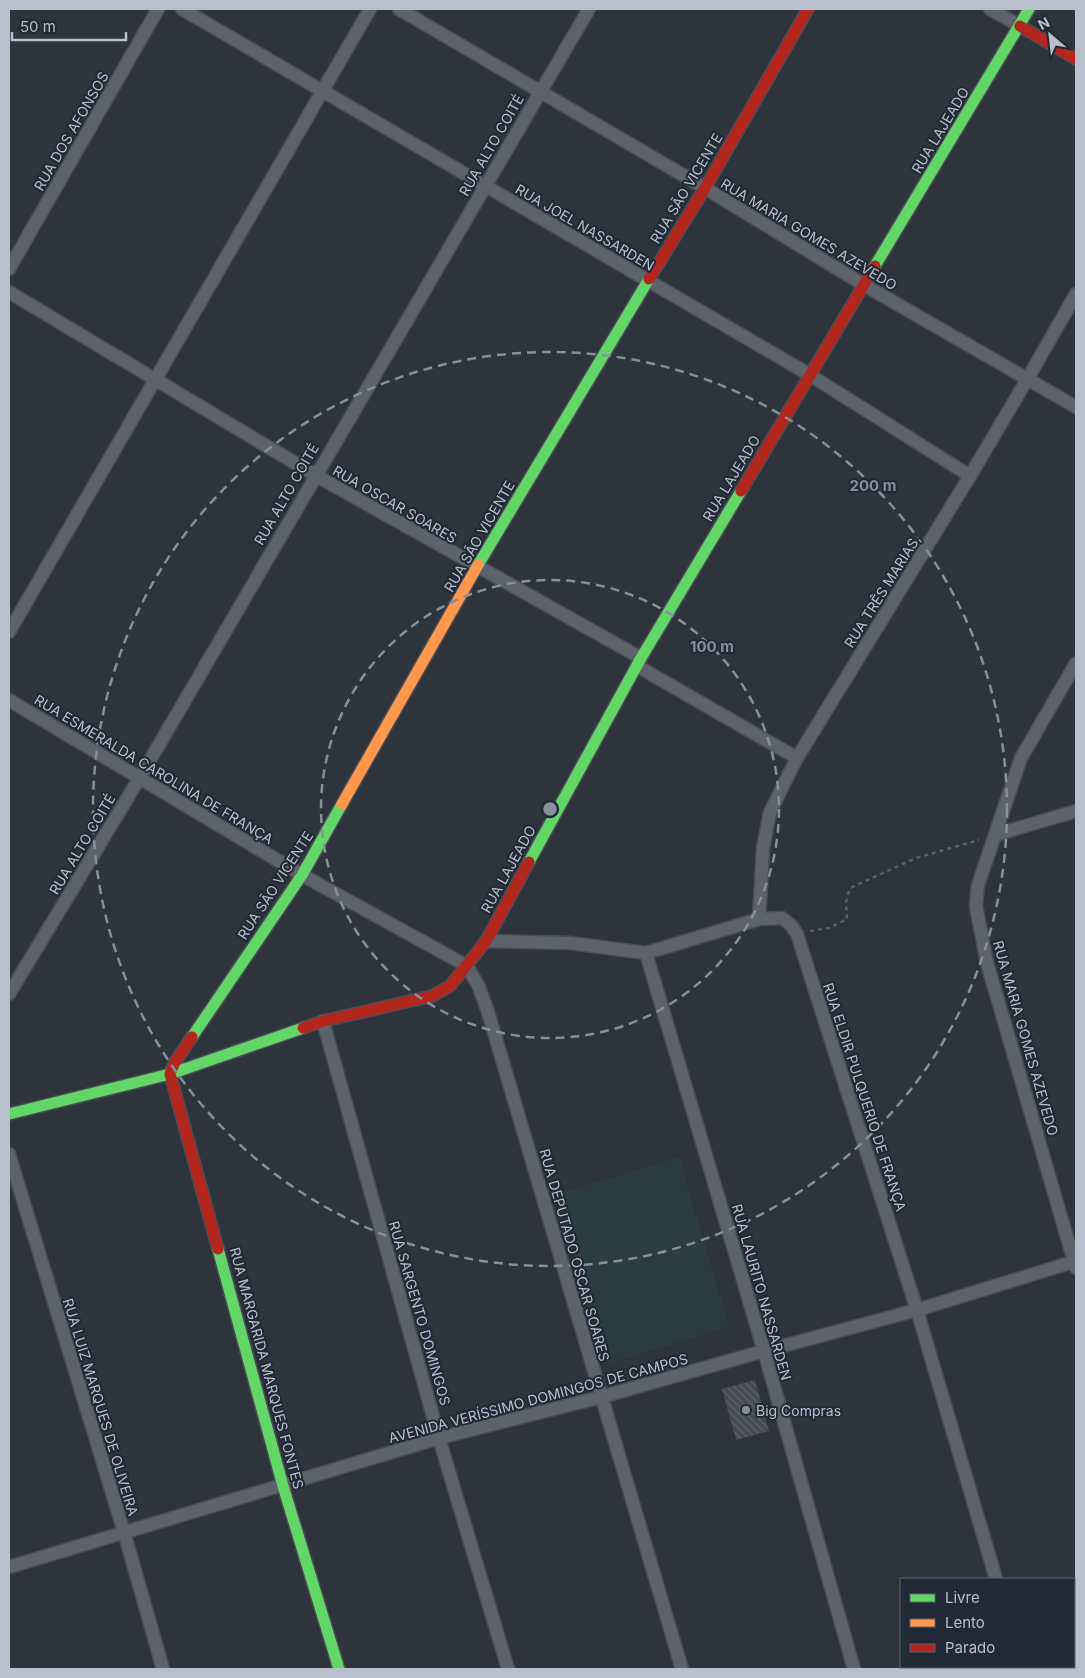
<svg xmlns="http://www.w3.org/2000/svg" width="1085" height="1678" viewBox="0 0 1085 1678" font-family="Inter,sans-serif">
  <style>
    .pitch { fill: #2b3d42 }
    .building { fill: url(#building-back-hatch) }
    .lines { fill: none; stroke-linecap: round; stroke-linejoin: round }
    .street-casing { stroke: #4a4e54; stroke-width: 15 }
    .fast-casing { stroke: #4a4e54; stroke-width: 14 }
    .slow-casing { stroke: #4a4e54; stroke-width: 14 }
    .jam-casing { stroke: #4a4e54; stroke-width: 14 }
    .path { stroke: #5b6167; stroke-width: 2.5; stroke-dasharray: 4 4; stroke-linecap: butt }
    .street { stroke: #5e626a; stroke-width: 12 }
    .fast { stroke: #63d668; stroke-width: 11 }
    .slow { stroke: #ff974d; stroke-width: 11 }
    .jam { stroke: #b3261e; stroke-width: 11 }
    .ring { fill: none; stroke: #888e9a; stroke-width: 2.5; stroke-dasharray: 9 6 }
    .poi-dot { fill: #888e9a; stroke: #212937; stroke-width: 2 }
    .labels { text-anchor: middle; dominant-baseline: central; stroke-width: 4; stroke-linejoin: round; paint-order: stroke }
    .street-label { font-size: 14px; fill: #b9bfcc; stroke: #212937 }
    .poi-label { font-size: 14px; fill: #b9bfcc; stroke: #212937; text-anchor: start }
    .centre { fill: #888e9a; stroke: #212937; stroke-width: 2.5 }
    .ring-label { font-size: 15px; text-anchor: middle; font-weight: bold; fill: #888e9a; stroke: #212937; stroke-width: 4; stroke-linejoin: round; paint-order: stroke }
  </style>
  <defs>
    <pattern id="building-back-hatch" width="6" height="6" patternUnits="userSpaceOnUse" patternTransform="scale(1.25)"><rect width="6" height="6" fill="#454951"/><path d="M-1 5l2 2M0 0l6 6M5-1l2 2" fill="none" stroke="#5e6169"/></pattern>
  </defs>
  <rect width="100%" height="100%" fill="#2e333c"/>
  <polygon class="pitch" points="679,1157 729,1327 607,1364 557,1194"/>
  <polygon class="building" points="755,1380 769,1431 736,1440 722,1389"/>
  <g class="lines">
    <g class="street-casing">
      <g id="street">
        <polyline points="182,9 810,375 970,476"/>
        <polyline points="399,9 705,188 864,285 1076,407"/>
        <polyline points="990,9 1020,26"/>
        <polyline points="9,269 158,9"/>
        <polyline points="9,292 315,475 641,658"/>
        <polyline points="9,632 370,9"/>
        <polyline points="1076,663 1021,758 978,885 976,906 987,963 1076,1268"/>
        <polyline points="637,666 797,758"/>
        <polyline points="9,700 302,875 467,966 479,987 488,1012 682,1669"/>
        <polyline points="995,835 1076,811"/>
        <polyline points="759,919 763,848 770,812 797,758 970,476 1028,378 1076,294"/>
        <polyline points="486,941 570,943 646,953 759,919 782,918 791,925 797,934 917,1310 996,1579"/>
        <polyline points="646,953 764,1351 854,1669"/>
        <polyline points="9,994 139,779 589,9"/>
        <polyline points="323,1021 439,1438 508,1669"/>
        <polyline points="9,1154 124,1532 163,1669"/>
        <polyline points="9,1567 439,1438 601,1397 764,1351 917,1310 1076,1261"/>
        <polyline points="1022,1667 1023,1669"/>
      </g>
    </g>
    <g class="fast-casing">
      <g id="fast">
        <polyline points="875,266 1029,9"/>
        <polyline points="478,565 649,279"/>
        <polyline points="529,862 641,658 741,491"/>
        <polyline points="192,1037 302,875 342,804"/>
        <polyline points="9,1114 170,1074 303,1028"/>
        <polyline points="218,1249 283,1486 339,1669"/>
      </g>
    </g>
    <g class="slow-casing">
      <polyline id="slow" points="342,804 478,565"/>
    </g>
    <g class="jam-casing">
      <g id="jam">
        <polyline points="1020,26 1076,59"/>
        <polyline points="649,279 705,188 808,9"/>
        <polyline points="741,491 875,266"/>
        <polyline points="303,1028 323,1021 432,996 450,986 486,941 529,862"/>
        <polyline points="192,1037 175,1062 170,1074 218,1249"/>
      </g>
    </g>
    <polyline class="path" points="810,931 829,928 847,919 846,902 850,888 916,858 979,840"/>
    <use href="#street" class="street"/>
    <use href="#fast" class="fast"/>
    <use href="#slow" class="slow"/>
    <use href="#jam" class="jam"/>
  </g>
  <g class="ring">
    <circle cx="550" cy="809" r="229"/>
    <circle cx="550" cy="809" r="457"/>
  </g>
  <circle class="poi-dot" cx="746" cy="1410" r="5"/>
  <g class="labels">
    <g class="street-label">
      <text transform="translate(940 130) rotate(-59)">RUA LAJEADO</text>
      <text transform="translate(71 131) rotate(-60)">RUA DOS AFONSOS</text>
      <text transform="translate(491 145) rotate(-60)">RUA ALTO COITÉ</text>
      <text transform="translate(686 188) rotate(-59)">RUA SÃO VICENTE</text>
      <text transform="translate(585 227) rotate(30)">RUA JOEL NASSARDEN</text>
      <text transform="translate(809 234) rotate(31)">RUA MARIA GOMES AZEVEDO</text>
      <text transform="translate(731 478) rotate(-59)">RUA LAJEADO</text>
      <text transform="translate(286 494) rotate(-60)">RUA ALTO COITÉ</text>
      <text transform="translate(395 504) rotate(30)">RUA OSCAR SOARES</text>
      <text transform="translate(479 536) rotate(-60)">RUA SÃO VICENTE</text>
      <text transform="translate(882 591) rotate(-58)">RUA TRÊS MARIAS,</text>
      <text transform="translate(154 769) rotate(31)">RUA ESMERALDA CAROLINA DE FRANÇA</text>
      <text transform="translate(82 844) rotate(-59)">RUA ALTO COITÉ</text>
      <text transform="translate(508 869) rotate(-61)">RUA LAJEADO</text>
      <text transform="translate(275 885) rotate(-57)">RUA SÃO VICENTE</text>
      <text transform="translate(1026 1038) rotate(74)">RUA MARIA GOMES AZEVEDO</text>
      <text transform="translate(865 1097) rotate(72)">RUA ELDIR PULQUERIO DE FRANÇA</text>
      <text transform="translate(575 1255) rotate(74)">RUA DEPUTADO OSCAR SOARES</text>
      <text transform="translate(762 1292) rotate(74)">RUA LAURITO NASSARDEN</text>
      <text transform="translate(420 1313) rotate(74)">RUA SARGENTO DOMINGOS</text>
      <text transform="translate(267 1368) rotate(75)">RUA MARGARIDA MARQUES FONTES</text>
      <text transform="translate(538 1398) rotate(-15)">AVENIDA VERÍSSIMO DOMINGOS DE CAMPOS</text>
      <text transform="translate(101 1407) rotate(73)">RUA LUIZ MARQUES DE OLIVEIRA</text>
    </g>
    <g class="poi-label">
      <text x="756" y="1410">Big Compras</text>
    </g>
  </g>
  <circle cx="550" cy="809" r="8" class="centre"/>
  <g class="ring-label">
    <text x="873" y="491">200 m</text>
    <text x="712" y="652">100 m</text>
  </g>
  <rect width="1085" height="1678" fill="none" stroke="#b9bfcc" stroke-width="20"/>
  <rect x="900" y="1578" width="175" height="90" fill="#212937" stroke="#5e6573"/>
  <rect x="910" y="1594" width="25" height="8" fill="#63d668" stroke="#5e6573"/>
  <text x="945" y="1603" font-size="15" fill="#b9bfcc">Livre</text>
  <rect x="910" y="1619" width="25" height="8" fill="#ff974d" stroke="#5e6573"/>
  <text x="945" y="1628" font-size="15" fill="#b9bfcc">Lento</text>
  <rect x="910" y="1644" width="25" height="8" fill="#b3261e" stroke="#5e6573"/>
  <text x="945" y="1653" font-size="15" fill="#b9bfcc">Parado</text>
  <g transform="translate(1050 35) rotate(332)" stroke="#212937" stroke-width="4" paint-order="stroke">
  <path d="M0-4L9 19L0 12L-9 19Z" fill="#b9bfcc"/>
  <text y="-8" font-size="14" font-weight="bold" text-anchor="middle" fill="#b9bfcc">N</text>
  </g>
  <path d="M12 32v8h114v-8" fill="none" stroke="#b9bfcc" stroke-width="2.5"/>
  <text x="20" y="32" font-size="15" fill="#b9bfcc" stroke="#212937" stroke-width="4" paint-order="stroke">50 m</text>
</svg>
